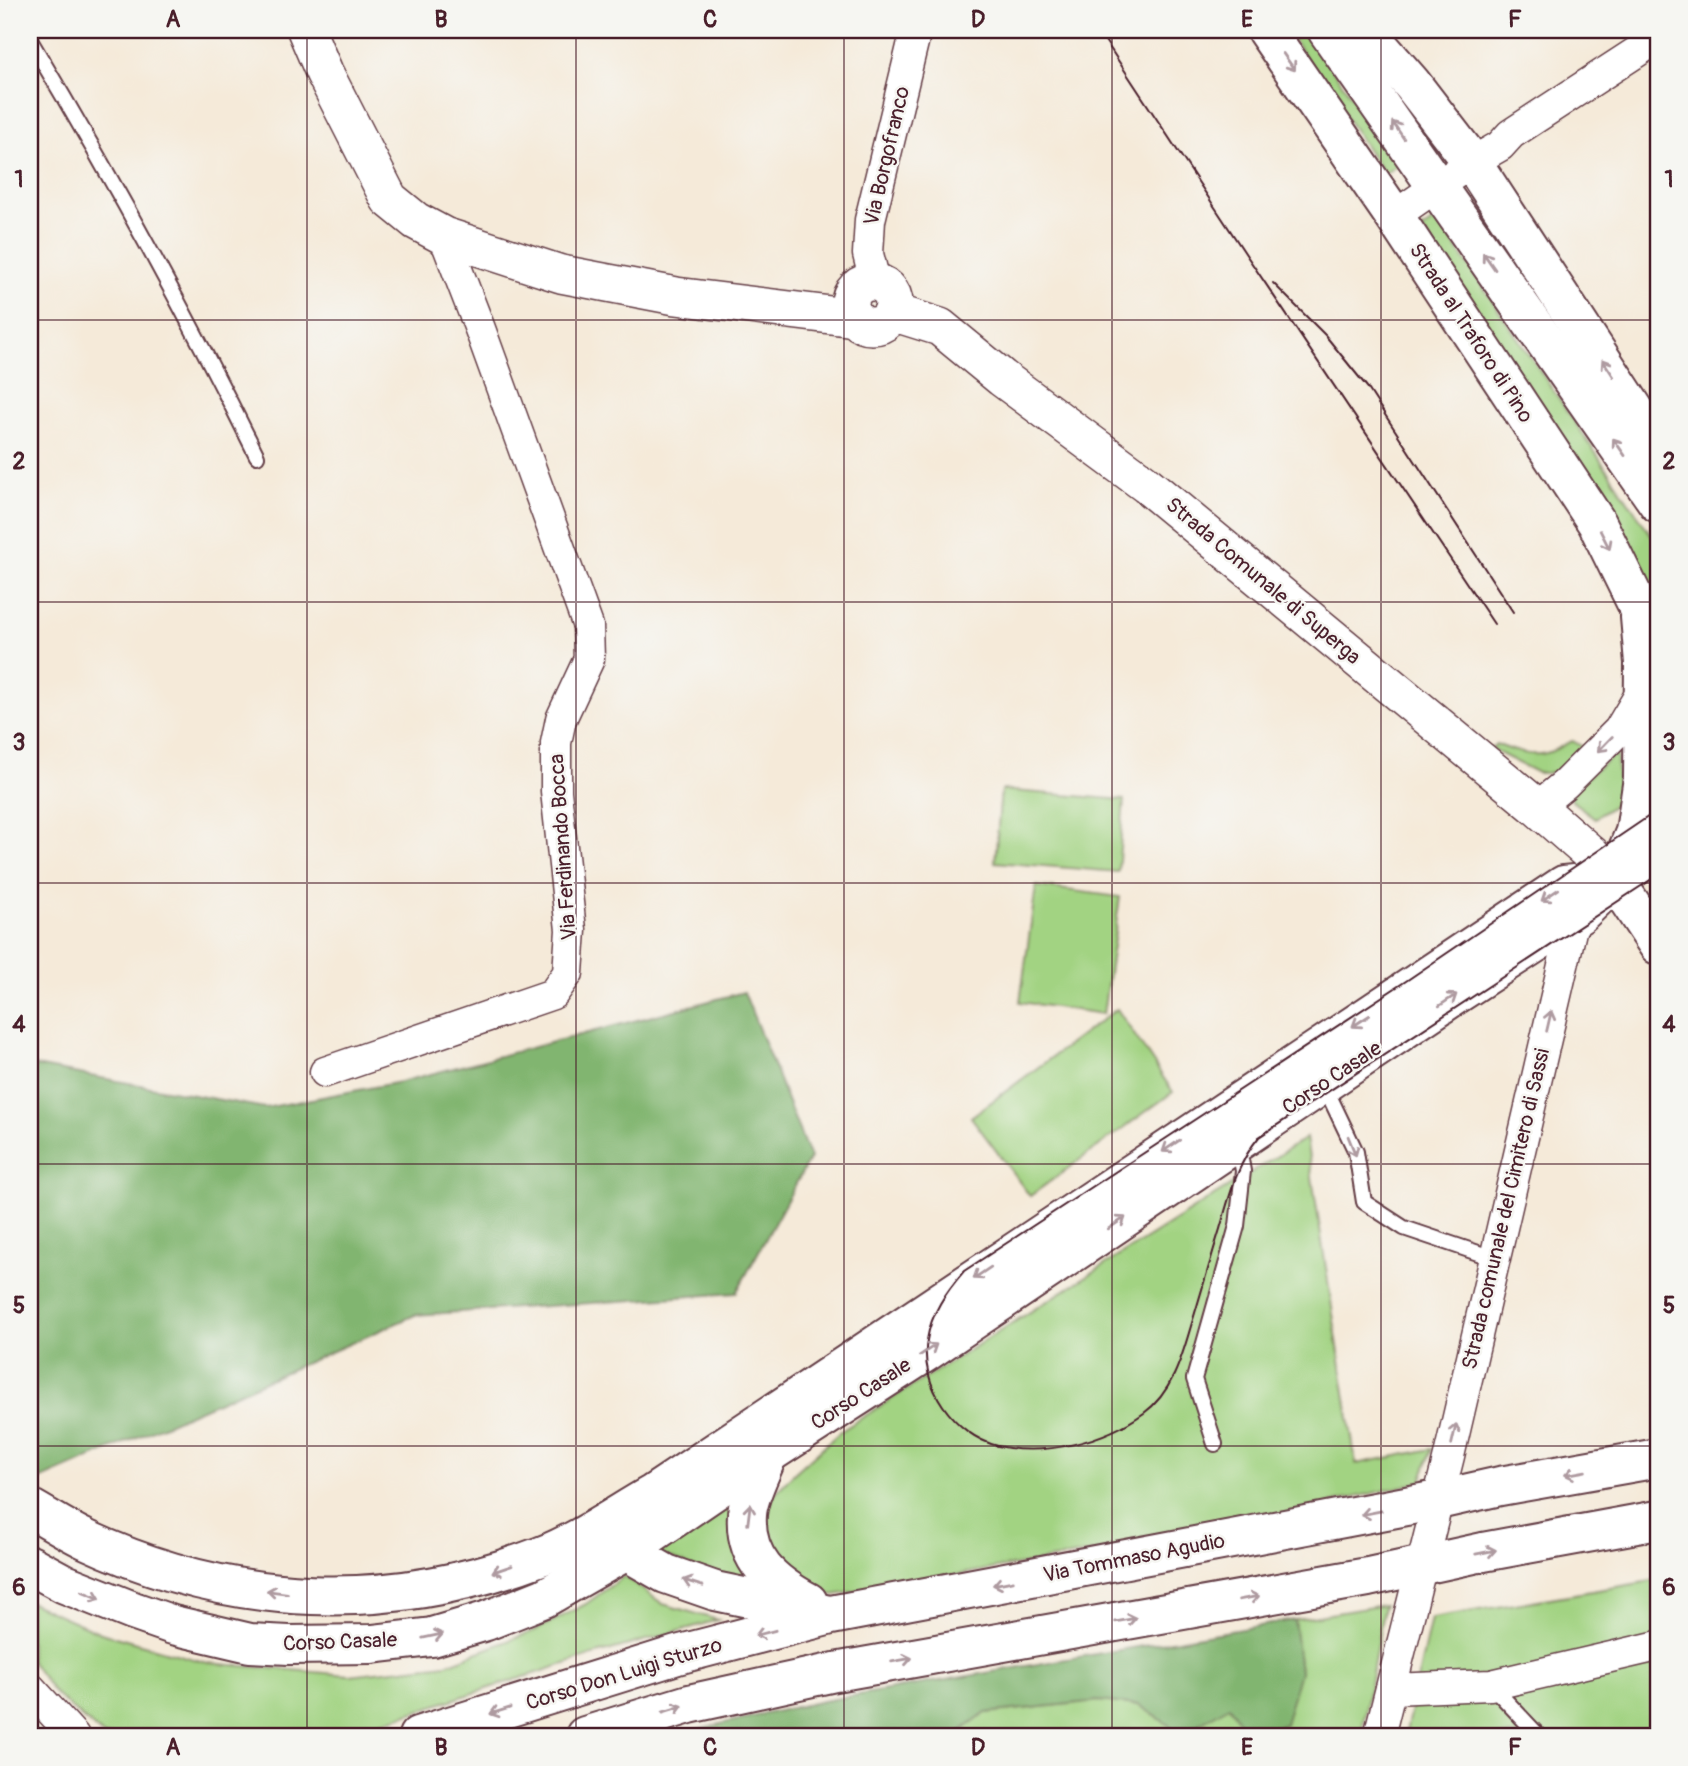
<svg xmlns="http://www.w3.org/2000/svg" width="1688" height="1766" viewBox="0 0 1688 1766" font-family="Pangolin,sans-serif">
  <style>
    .green { fill: #a2d382; stroke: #767956; stroke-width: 2 }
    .forest { fill: #81b570; stroke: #666a4e; stroke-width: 2 }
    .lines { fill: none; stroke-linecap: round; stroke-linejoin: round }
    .service-casing { stroke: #643d45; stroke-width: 18 }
    .minor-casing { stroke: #643d45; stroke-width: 33 }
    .tertiary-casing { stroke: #643d45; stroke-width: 40 }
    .primary-casing { stroke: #643d45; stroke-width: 42 }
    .service { stroke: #fff; stroke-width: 14 }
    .minor { stroke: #fff; stroke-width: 30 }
    .tertiary { stroke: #fff; stroke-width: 37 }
    .primary { stroke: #fff; stroke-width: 38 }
    .tram { stroke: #4a1f2b; stroke-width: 2 }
    .oneway { stroke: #ae9aa0 }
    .grid { fill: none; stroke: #4a1f2b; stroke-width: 2; stroke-opacity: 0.55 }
    .labels { text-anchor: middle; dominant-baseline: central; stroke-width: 5; stroke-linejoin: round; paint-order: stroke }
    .street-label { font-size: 21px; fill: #4a1f2b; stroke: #f6f6f2 }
    .neatline { fill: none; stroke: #4a1f2b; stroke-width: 2.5 }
    .grid-label { font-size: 23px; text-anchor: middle; font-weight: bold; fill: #4a1f2b }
  </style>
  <rect width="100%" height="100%" fill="#f6f6f2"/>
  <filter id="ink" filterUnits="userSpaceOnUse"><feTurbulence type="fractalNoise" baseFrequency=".0143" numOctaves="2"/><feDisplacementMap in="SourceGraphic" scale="14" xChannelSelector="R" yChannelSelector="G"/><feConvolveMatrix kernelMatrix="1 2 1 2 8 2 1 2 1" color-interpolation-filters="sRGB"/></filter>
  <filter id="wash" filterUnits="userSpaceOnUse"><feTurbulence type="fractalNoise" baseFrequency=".00686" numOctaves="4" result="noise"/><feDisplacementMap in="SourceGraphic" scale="28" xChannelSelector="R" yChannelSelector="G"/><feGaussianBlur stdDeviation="1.57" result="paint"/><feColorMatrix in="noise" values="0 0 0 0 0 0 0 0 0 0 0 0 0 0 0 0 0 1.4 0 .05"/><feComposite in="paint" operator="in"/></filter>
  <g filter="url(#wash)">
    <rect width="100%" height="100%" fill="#f5ead9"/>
    <g class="green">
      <polygon points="1287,30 1304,30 1400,164 1384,174"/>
      <polygon points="1437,219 1658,545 1658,604 1614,515 1422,229"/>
      <path d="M1573,741L1586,749L1556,773H1538L1491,749L1496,744C1513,751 1534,759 1552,751C1560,748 1565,743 1573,741Z"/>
      <polygon points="1617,753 1618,802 1595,818 1572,801 1569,790"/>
      <polygon points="1001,790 1124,800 1118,872 995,862"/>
      <polygon points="1036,886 1120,897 1103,1014 1020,1002"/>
      <polygon points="1117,1009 1173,1092 1030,1196 971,1117"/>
      <polygon points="1306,1138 1356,1464 1432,1449 1421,1482 1180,1538 834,1595 806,1590 783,1576 765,1530 772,1497 792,1475 841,1431"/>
      <polygon points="737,1499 759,1593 653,1551"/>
      <polygon points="624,1576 663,1604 718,1620 593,1655 339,1736 104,1736 55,1694 30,1660 30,1602 101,1633 208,1663 349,1675 447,1664 534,1631 586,1604"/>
      <polygon points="1658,1580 1658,1736 1405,1736 1431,1618"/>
      <polygon points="1384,1605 1361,1736 954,1736 986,1713 1098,1701 1139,1705 1182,1734 1229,1705 1300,1672 1294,1620"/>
    </g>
    <g class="forest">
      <polygon points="744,992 810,1158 736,1293 415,1315 40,1480 30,1474 30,1065 265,1108 400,1082"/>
      <polygon points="1294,1620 1300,1672 1285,1724 1247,1734 1229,1706 1182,1734 1139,1705 1098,1701 986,1713 954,1736 666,1736 823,1701"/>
    </g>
  </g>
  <g filter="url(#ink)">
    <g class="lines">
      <g class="service-casing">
        <g id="service">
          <path d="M30,40C111,176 187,314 257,456"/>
          <polyline points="1324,1085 1356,1152 1364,1202 1404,1228 1496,1259"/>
          <polyline points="1215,1444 1194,1379 1237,1226 1243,1171 1238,1143"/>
          <polyline points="1492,1686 1539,1736"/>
        </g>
      </g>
      <g class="minor-casing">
        <g id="minor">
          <polyline points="1394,216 1472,162 1500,146 1511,134 1658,38"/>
          <polyline points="875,282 868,254 870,220 916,30"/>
          <polyline points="1537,807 1565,784 1619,730 1644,688"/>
          <polyline points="325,1072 553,994 568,973 571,930 556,791 556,743 561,719 589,659 588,626 480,329 444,236"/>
          <polyline points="30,1688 74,1736"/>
          <polyline points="1391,1689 1491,1685 1658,1646"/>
          <polyline points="1379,1736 1449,1456 1574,918"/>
        </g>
      </g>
      <g class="tertiary-casing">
        <g id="tertiary">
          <polyline points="306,30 324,72 389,199 416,221 444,236 561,274 676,296 855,318"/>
          <circle cx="872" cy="304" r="22"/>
          <polyline points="892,312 940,327 1002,378 1147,485 1537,807 1592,855 1615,880"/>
        </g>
      </g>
      <g class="primary-casing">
        <g id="primary">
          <polyline points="1266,30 1394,216 1597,523 1658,647"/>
          <polyline points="1327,30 1658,503"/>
          <polyline points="1365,30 1412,84 1472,162 1658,446"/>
          <polyline points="1615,880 1635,832 1643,778 1644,663 1640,617"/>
          <polyline points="1615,880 1658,945"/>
          <path d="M768,1454C761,1473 748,1495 747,1515C744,1560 773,1583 808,1602"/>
          <path d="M30,1508C48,1518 66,1530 85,1539C233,1608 390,1614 541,1556C580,1541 616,1515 653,1494L1564,885L1615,880"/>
          <polyline points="603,1547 626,1551 666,1574 715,1591 825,1614"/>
          <polyline points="30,1565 65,1584 133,1611 173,1625 250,1643 289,1645 372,1644 432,1637 486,1621 544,1598 626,1551 768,1454 926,1352 1452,997 1580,914 1615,880 1658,851"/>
          <polyline points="418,1736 677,1655 831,1615 1438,1500 1500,1486 1658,1458"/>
          <polyline points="585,1736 689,1704 835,1672 1368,1577 1483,1552 1658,1520"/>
        </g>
      </g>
      <use href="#service" class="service"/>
      <use href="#minor" class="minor"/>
      <use href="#tertiary" class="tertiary"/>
      <use href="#primary" class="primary"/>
      <g class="tram">
        <polyline points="1098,30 1247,256 1494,624"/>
        <polyline points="1273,283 1325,335 1367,387 1513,612"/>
        <path d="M1658,810L1406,981L964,1271C946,1292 931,1313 927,1340C919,1385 954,1435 998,1446C1045,1457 1105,1441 1144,1413C1172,1393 1182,1357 1191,1326C1201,1294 1210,1261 1220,1229C1229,1198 1237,1163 1259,1137L1658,875"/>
      </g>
    </g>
    <defs><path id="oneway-shaft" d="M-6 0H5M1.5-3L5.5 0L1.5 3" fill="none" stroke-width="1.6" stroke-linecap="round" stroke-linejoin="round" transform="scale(1.75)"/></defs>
    <g class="oneway">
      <use href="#oneway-shaft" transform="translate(1289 62) rotate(55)"/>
      <use href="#oneway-shaft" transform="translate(1398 130) rotate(-124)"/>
      <use href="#oneway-shaft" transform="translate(1489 261) rotate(-125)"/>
      <use href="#oneway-shaft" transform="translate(1608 368) rotate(-123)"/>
      <use href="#oneway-shaft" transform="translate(1619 447) rotate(-125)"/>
      <use href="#oneway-shaft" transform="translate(1605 540) rotate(63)"/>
      <use href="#oneway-shaft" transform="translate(1605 744) rotate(134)"/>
      <use href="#oneway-shaft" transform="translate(1550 895) rotate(146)"/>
      <use href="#oneway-shaft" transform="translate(1448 1000) rotate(-34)"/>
      <use href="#oneway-shaft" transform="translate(1361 1021) rotate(147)"/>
      <use href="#oneway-shaft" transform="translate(1549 1021) rotate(-77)"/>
      <use href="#oneway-shaft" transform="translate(1171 1146) rotate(146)"/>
      <use href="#oneway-shaft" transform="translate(1352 1146) rotate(68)"/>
      <use href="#oneway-shaft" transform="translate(1117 1223) rotate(-34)"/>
      <use href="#oneway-shaft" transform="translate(982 1273) rotate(146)"/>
      <use href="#oneway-shaft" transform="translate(928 1350) rotate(-34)"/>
      <use href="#oneway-shaft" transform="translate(1454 1434) rotate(-77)"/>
      <use href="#oneway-shaft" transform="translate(1575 1473) rotate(170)"/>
      <use href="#oneway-shaft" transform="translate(1371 1513) rotate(169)"/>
      <use href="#oneway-shaft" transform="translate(749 1514) rotate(-83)"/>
      <use href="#oneway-shaft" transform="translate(1486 1552) rotate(-11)"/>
      <use href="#oneway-shaft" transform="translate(502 1569) rotate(161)"/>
      <use href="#oneway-shaft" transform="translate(693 1583) rotate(-162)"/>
      <use href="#oneway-shaft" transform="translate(1003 1583) rotate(169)"/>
      <use href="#oneway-shaft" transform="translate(277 1592) rotate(-173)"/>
      <use href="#oneway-shaft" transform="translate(91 1595) rotate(22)"/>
      <use href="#oneway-shaft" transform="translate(1249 1598) rotate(-10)"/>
      <use href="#oneway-shaft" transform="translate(1126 1620) rotate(-10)"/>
      <use href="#oneway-shaft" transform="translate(765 1633) rotate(165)"/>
      <use href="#oneway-shaft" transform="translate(433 1636) rotate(-12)"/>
      <use href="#oneway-shaft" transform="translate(902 1660) rotate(-10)"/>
      <use href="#oneway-shaft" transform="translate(673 1709) rotate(-17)"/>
      <use href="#oneway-shaft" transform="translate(500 1711) rotate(163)"/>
    </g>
  </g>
  <path class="grid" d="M307,30V1736M576,30V1736M844,30V1736M1112,30V1736M1381,30V1736M30,320H1658M30,602H1658M30,883H1658M30,1164H1658M30,1446H1658"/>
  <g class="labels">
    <g class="street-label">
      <text transform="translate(887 156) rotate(-77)">Via Borgofranco</text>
      <text transform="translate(1471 333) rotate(57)">Strada al Traforo di Pino</text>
      <text transform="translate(1263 581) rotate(40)">Strada Comunale di Superga</text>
      <text transform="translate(563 847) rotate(-94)">Via Ferdinando Bocca</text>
      <text transform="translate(1332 1078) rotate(-34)">Corso Casale</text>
      <text transform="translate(1506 1209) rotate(-77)">Strada comunale del Cimitero di Sassi</text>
      <text transform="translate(861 1394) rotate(-33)">Corso Casale</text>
      <text transform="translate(1134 1558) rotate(-11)">Via Tommaso Agudio</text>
      <text transform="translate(340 1642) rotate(-2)">Corso Casale</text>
      <text transform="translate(624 1674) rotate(-17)">Corso Don Luigi Sturzo</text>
    </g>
  </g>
  <rect width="1688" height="1766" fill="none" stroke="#f6f6f2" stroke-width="77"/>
  <rect x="38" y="38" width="1612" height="1690" class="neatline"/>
  <g class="grid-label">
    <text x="173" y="27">A</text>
    <text x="441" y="27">B</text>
    <text x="710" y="27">C</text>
    <text x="978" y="27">D</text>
    <text x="1247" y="27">E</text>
    <text x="1515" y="27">F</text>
    <text x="19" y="187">1</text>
    <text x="1669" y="187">1</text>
    <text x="19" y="469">2</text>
    <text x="1669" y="469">2</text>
    <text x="19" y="750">3</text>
    <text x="1669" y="750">3</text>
    <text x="19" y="1032">4</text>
    <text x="1669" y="1032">4</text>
    <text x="19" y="1313">5</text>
    <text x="1669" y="1313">5</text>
    <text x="19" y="1595">6</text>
    <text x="1669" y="1595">6</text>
    <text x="173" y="1755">A</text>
    <text x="441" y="1755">B</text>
    <text x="710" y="1755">C</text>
    <text x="978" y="1755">D</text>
    <text x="1247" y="1755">E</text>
    <text x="1515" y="1755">F</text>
  </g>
</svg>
